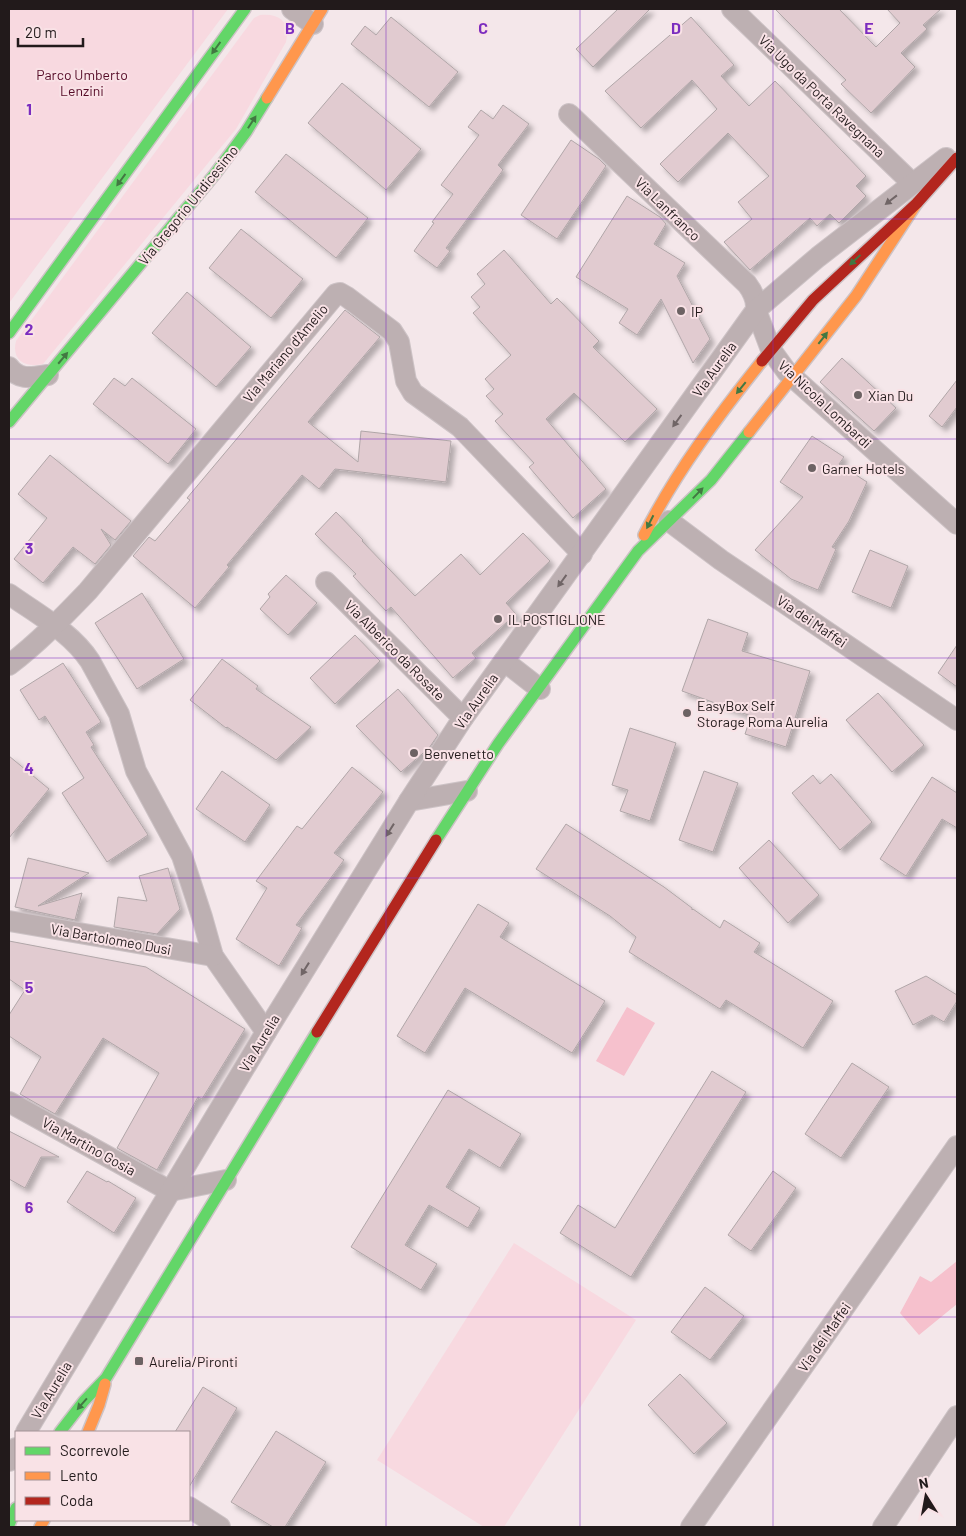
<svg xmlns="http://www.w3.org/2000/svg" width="966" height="1536" viewBox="0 0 966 1536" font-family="Barlow,sans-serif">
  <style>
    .green { fill: #f8d9e0 }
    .water { fill: #f6c1cd }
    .building { fill: #e1cbd0; stroke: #b0a6a8; filter: url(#shadow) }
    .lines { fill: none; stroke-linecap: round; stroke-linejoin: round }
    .street-casing { stroke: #cdc3c6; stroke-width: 22 }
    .fast-casing { stroke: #cdc3c6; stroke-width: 14 }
    .slow-casing { stroke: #cdc3c6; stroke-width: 14 }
    .jam-casing { stroke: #cdc3c6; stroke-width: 14 }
    .street { stroke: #bdb0b2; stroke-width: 20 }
    .fast { stroke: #63d668; stroke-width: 11 }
    .slow { stroke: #ff974d; stroke-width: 11 }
    .jam { stroke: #b3261e; stroke-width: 11 }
    .oneway { fill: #427842 }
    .oneway2 { fill: #706566 }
    .grid { fill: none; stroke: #7b2cbf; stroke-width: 1; stroke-opacity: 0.55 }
    .poi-dot { fill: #6c6263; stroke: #f9e2e6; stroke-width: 2 }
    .labels { text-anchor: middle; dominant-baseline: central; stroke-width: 4; stroke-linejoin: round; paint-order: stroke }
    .park-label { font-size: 14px; fill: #550a26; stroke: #f9e2e6 }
    .street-label { font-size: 14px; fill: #221a1b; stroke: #f9e2e6 }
    .poi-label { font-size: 14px; fill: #221a1b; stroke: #f9e2e6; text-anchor: start }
    .grid-label { font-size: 16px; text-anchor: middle; font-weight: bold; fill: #7b2cbf; stroke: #f9e2e6; stroke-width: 4; stroke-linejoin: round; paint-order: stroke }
  </style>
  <defs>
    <filter id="shadow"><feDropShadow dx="4.5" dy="4.5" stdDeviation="2.5" flood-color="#0004"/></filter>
  </defs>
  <rect width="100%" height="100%" fill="#f4e7ea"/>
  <g class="green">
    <polygon points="9,9 228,9 9,303"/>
    <path d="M260,15C280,13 290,22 286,42L236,129L43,364C26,368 11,361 16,341L254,18Z"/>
    <polygon points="514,1243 636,1320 504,1527 484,1527 377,1460"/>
  </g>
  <g class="water">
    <polygon points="627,1007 655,1023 624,1076 596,1061"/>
    <polygon points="957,1261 957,1304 919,1335 900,1313 920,1276 931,1282"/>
  </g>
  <g class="building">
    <polygon points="618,9 650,9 593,67 576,49"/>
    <polygon points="775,9 839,9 876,47 900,23 887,9 941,9 923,25 927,29 901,53 915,67 871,113 841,84 846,80"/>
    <polygon points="391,17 458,72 429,107 351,44 365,26 376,35"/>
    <polygon points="691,17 734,65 721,76 749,106 775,81 866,176 856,186 866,196 839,223 830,214 817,226 810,218 750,270 724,242 752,219 738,202 769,176 728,133 678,182 660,164 717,109 692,80 641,128 605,91"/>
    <polygon points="342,83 421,149 386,190 308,123"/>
    <polygon points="503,105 529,124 498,165 503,170 446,248 450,251 437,268 414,251 434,223 432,222 453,194 441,185 479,135 468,127 481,110 493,119"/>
    <polygon points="571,140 599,159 606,166 557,239 521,215"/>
    <polygon points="286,154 368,218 336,258 255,192"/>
    <polygon points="627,196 660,217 666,224 654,244 685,263 677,276 710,339 693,363 661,299 637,335 619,323 628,309 576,277"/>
    <polygon points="241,229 303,279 271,318 209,268"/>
    <polygon points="504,250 551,304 557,298 599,341 593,347 657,409 625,442 574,393 546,419 606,489 573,518 529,467 534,463 495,421 503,414 486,396 494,389 485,379 511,355 473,313 480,307 471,297 485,284 477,274"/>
    <polygon points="187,292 251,347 216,387 152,333"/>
    <polygon points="345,310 380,337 308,422 358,462 361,431 451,441 446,482 335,469 319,489 302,475 227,565 229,567 195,608 133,556 149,537 155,541 190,500 187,498"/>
    <polygon points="842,358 896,408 874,431 820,382"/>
    <polygon points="114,378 125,386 132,378 196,429 168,464 93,404"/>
    <polygon points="957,380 957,407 942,427 929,416"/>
    <polygon points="812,436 844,457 839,464 867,482 849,521 832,547 836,549 818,590 791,579 755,550 803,497 780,482"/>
    <polygon points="50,455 131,521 115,540 101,529 111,545 95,564 73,547 43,583 14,559 47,518 18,494"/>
    <polygon points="336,512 363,540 362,541 415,596 461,554 480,575 523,533 550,561 506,603 516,614 472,653 476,658 453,678 391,607 386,611 353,576 356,574 315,534"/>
    <polygon points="870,550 908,566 891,608 852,592"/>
    <polygon points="286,575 317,603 288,635 260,609 270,597 268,594"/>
    <polygon points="142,593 184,659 137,689 95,623"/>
    <polygon points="708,619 748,633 742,651 810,671 786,747 745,734 751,716 682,691"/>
    <polygon points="355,635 380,661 335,704 310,678"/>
    <polygon points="957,645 957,687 938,673"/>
    <polygon points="222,659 258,686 256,689 311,727 276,760 227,727 226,728 190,700"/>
    <polygon points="63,663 101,722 86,732 94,745 91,747 148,835 107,862 62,793 84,778 45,716 39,720 20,690"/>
    <polygon points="398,689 438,735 429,748 401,772 356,726"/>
    <polygon points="878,693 924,745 892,772 846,720"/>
    <polygon points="630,728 676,743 650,821 620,811 628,790 612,785"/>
    <polygon points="9,756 49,789 9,838"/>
    <polygon points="352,767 383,792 334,853 344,860 296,925 302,928 279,966 236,939 267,888 256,881 297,826 302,829"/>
    <polygon points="222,771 270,805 245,842 196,809"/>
    <polygon points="704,771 738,783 713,852 679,840"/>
    <polygon points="831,774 872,822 840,850 792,793 813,775 820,784"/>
    <polygon points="932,777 957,793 957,828 942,819 906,876 880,859"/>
    <polygon points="566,824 664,887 692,908 692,910 693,909 720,928 724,920 760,943 754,952 833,1001 803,1048 726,1000 720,1009 629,952 636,937 610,916 536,869"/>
    <polygon points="769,840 819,895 788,923 739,868"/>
    <polygon points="28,858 89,873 38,906 82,893 75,920 15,907"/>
    <polygon points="168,868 180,909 157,934 114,927 118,897 147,901 139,876"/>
    <polygon points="478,904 509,923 500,937 605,1001 572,1053 465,988 425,1053 397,1036"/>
    <polygon points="9,941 146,967 245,1029 202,1099 198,1097 157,1170 117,1148 159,1073 103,1038 55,1114 20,1094 41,1057 9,1036 9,1015 25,990 9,979"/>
    <polygon points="926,976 957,995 957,1001 944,1022 932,1015 913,1025 895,991"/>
    <polygon points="852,1063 889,1087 841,1158 805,1134"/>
    <polygon points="712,1071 746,1092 631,1277 560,1233 578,1205 615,1228"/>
    <polygon points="448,1090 521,1134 500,1168 469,1149 446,1187 480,1208 468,1228 429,1205 405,1245 437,1264 421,1290 351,1247"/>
    <polygon points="9,1131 59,1157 41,1157 25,1188 9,1179"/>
    <polygon points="87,1171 107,1182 108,1181 136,1198 114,1233 67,1202"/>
    <polygon points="773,1171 796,1188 751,1251 728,1235"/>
    <polygon points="705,1287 744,1316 710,1360 671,1332"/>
    <polygon points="680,1374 727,1423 694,1454 648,1405"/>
    <polygon points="203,1387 237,1408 189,1487 189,1432 175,1432"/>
    <polygon points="276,1431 326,1462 285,1527 273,1527 231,1502"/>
  </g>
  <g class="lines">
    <g class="street-casing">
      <g id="street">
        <polyline points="292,9 313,24"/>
        <polyline points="732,9 912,183"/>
        <path d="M569,114L747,284C753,292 757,300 756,310L771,350L787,372L957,524"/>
        <path d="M9,367C19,381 33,377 48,375"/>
        <polyline points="669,521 721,560 957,720"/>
        <polyline points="326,582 463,718"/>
        <path d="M9,594C37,614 71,632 90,661L119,714L136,771L182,856L202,917L213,956L266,1032"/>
        <polyline points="504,661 540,689"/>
        <path d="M9,665C38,643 63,617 88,591L336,294L340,293L347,297L392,331L399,342L406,381L413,393L460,427L582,554"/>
        <polyline points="409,801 467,791"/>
        <polyline points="9,921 213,956"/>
        <polyline points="9,1102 170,1191 226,1180"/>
        <polyline points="26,1432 266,1032 409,801 463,718 756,310 818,257 946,158"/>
        <polyline points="9,1461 16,1448"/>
        <polyline points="189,1507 220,1527"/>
        <polyline points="691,1527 957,1146"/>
        <polyline points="883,1527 957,1416"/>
      </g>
    </g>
    <g class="fast-casing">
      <g id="fast">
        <polyline points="9,333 245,9"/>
        <polyline points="9,422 215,174 246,132 267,98"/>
        <polyline points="436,840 498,744 638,551 711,480 749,432"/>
        <polyline points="60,1432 84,1401 106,1378 317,1032"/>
        <polyline points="9,1525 16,1508"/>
      </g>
    </g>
    <g class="slow-casing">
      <g id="slow">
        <polyline points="267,98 322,9"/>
        <polyline points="749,432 856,296 917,203"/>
        <path d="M644,535C676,472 718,416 762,361"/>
        <polyline points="88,1432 99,1405 105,1384"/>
        <polyline points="40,1527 44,1520"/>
      </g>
    </g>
    <g class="jam-casing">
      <g id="jam">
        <polyline points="762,361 813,300 917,203 957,158"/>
        <polyline points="317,1032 436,840"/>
      </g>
    </g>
    <use href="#street" class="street"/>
    <use href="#fast" class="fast"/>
    <use href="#slow" class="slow"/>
    <use href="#jam" class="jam"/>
  </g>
  <defs><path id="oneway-solid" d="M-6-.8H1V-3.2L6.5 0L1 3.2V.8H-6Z" transform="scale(1.25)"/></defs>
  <g class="oneway">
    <use href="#oneway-solid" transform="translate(216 48) rotate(126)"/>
    <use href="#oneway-solid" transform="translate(252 122) rotate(-57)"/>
    <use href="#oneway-solid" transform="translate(121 180) rotate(126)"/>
    <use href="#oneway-solid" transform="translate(855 260) rotate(137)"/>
    <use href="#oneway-solid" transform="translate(823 338) rotate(-52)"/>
    <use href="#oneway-solid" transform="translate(63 358) rotate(-50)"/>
    <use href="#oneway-solid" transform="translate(741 388) rotate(129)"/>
    <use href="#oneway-solid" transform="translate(698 493) rotate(-46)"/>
    <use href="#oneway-solid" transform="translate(650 522) rotate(117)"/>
    <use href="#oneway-solid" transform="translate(82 1404) rotate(131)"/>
  </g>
  <g class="oneway2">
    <use href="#oneway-solid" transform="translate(891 200) rotate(142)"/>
    <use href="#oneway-solid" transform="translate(677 421) rotate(126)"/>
    <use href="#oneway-solid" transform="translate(562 581) rotate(126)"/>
    <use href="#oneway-solid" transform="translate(390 830) rotate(122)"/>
    <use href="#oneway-solid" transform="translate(305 969) rotate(122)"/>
  </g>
  <path class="grid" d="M193,9V1527M386,9V1527M580,9V1527M773,9V1527M9,219H957M9,439H957M9,658H957M9,878H957M9,1097H957M9,1317H957"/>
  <g class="poi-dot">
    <circle cx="681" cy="311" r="5"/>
    <circle cx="858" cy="395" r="5"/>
    <circle cx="812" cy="468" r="5"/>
    <circle cx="498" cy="619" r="5"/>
    <circle cx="687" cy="713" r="5"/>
    <circle cx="414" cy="753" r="5"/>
    <rect x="134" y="1356" width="10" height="10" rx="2.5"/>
  </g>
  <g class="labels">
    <g class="park-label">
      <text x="82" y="74">Parco Umberto<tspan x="82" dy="16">Lenzini</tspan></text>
    </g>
    <g class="street-label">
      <text transform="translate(822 96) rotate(44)">Via Ugo da Porta Ravegnana</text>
      <text transform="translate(188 205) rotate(-51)">Via Gregorio Undicesimo</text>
      <text transform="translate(668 209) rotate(44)">Via Lanfranco</text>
      <text transform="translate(285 353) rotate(-50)">Via Mariano d'Amelio</text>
      <text transform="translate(714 369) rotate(-54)">Via Aurelia</text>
      <text transform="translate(825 404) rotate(43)">Via Nicola Lombardi</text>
      <text transform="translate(812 621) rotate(34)">Via dei Maffei</text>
      <text transform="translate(395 650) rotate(45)">Via Alberico da Rosate</text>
      <text transform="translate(476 701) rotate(-55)">Via Aurelia</text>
      <text transform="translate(111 939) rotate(10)">Via Bartolomeo Dusi</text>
      <text transform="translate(259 1043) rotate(-59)">Via Aurelia</text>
      <text transform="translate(89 1146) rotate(29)">Via Martino Gosia</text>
      <text transform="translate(824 1337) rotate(-55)">Via dei Maffei</text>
      <text transform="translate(51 1390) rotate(-59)">Via Aurelia</text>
    </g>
    <g class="poi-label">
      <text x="691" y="311">IP</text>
      <text x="868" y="395">Xian Du</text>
      <text x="822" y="468">Garner Hotels</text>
      <text x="508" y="619">IL POSTIGLIONE</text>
      <text x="697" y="705">EasyBox Self<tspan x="697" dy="16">Storage Roma Aurelia</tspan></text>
      <text x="424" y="753">Benvenetto</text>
      <text x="149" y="1361">Aurelia/Pironti</text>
    </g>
  </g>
  <g class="grid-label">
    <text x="290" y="34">B</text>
    <text x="483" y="34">C</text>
    <text x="676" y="34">D</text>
    <text x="869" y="34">E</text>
    <text x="29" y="115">1</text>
    <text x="29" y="335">2</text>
    <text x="29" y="554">3</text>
    <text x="29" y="774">4</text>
    <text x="29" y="993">5</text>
    <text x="29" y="1213">6</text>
  </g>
  <rect width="966" height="1536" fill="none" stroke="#221a1b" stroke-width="20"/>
  <rect x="15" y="1431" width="175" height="90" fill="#f9e2e6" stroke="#a39295"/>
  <rect x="25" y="1447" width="25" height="8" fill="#63d668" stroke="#a39295"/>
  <text x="60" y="1456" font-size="15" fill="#221a1b">Scorrevole</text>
  <rect x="25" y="1472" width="25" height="8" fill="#ff974d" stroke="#a39295"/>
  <text x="60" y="1481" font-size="15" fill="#221a1b">Lento</text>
  <rect x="25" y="1497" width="25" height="8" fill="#b3261e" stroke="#a39295"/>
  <text x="60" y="1506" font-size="15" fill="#221a1b">Coda</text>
  <g transform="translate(926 1496) rotate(349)" stroke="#f9e2e6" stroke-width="4" paint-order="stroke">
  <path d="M0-4L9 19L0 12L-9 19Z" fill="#221a1b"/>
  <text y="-8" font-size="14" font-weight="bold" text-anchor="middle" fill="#221a1b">N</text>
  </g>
  <path d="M18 38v8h65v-8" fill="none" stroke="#221a1b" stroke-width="2.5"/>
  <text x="25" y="38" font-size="15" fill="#221a1b" stroke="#f9e2e6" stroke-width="4" paint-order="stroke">20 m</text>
</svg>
